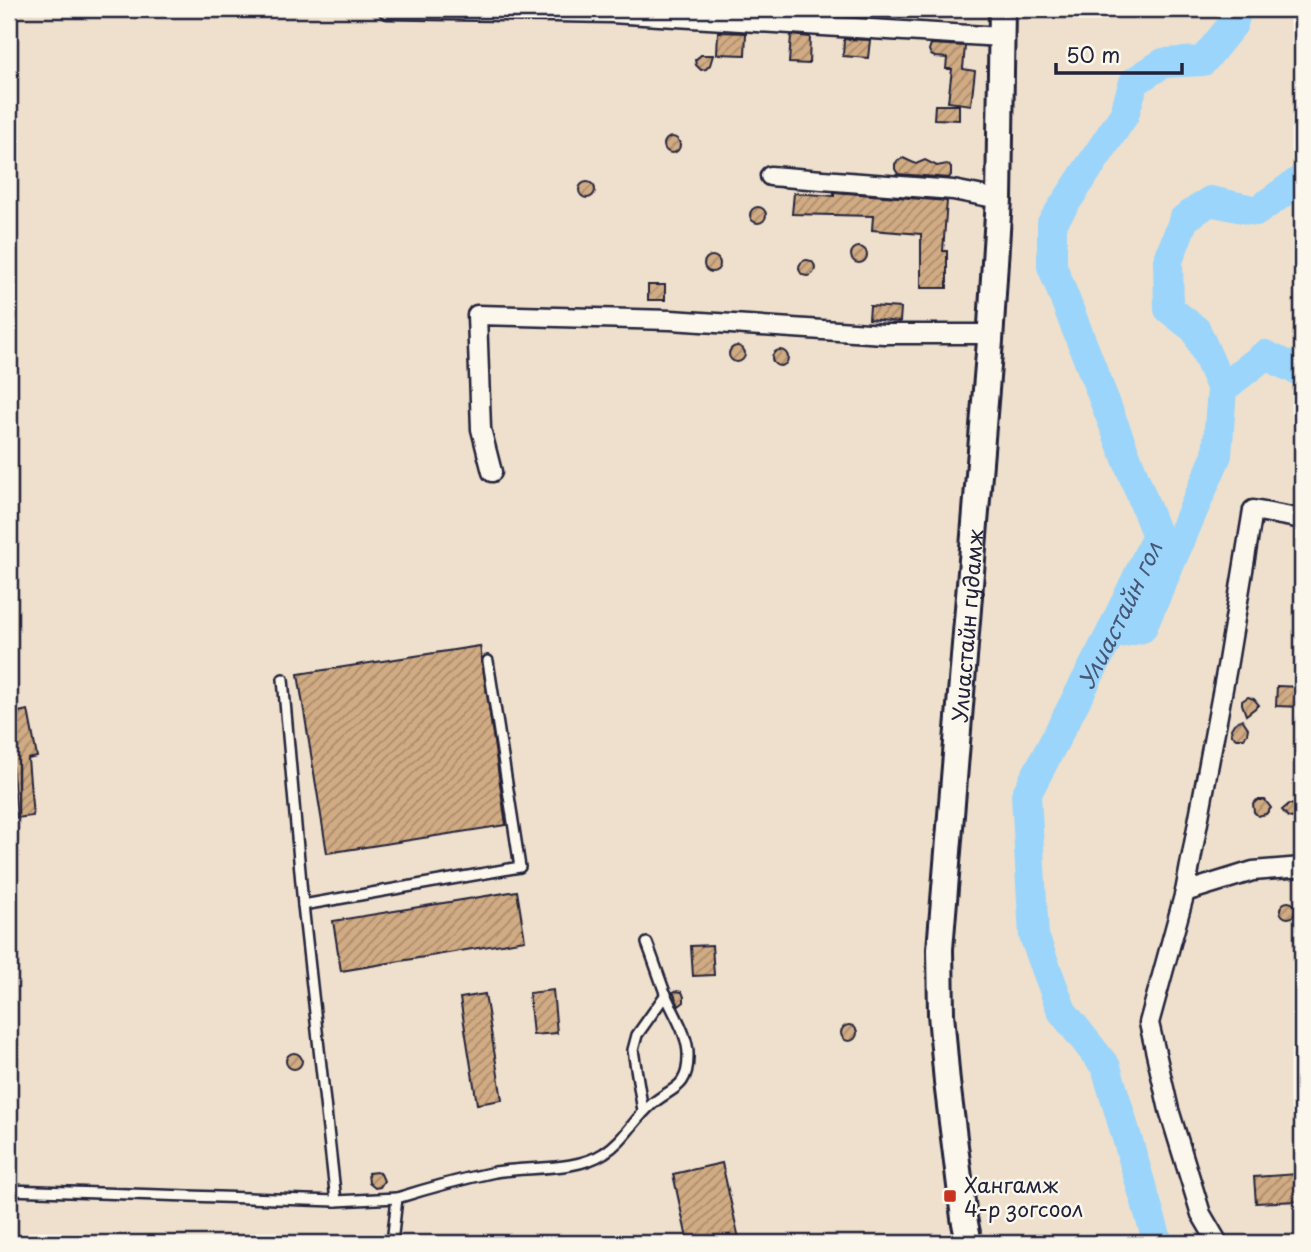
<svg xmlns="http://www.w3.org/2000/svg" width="1311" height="1252" viewBox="0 0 1311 1252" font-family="'Playpen Sans',sans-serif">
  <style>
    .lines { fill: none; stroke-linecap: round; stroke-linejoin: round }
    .river { stroke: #9bd5fb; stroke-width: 30 }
    .building { fill: url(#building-hatch); stroke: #22223b; stroke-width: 2 }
    .lane-casing { stroke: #22223b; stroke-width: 14 }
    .street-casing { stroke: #22223b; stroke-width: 23 }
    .secondary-casing { stroke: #22223b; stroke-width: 30 }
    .lane { stroke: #fbf7ec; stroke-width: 9 }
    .street { stroke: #fbf7ec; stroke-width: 18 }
    .secondary { stroke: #fbf7ec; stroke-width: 24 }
    .poi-dot { fill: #c8321e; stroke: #fbf7ec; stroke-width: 2.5 }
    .labels { text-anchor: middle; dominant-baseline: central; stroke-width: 5; stroke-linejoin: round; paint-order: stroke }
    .street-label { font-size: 21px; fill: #22223b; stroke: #fbf7ec }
    .poi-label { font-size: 21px; fill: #22223b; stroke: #fbf7ec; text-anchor: start }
    .water-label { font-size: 23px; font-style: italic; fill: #465875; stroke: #fbf7ec }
  </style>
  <defs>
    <pattern id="building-hatch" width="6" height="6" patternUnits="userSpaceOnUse" patternTransform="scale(1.75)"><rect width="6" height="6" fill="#d1ab83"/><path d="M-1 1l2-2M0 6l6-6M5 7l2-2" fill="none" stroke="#a98b6c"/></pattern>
  </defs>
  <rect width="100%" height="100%" fill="#eee0cc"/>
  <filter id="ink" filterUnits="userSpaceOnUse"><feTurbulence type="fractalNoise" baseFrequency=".0143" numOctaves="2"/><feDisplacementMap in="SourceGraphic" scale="14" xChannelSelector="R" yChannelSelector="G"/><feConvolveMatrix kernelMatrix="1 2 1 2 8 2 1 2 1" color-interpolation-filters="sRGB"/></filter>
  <g filter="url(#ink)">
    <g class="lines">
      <g class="river">
        <polyline points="1222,389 1265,355 1297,370 1302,365"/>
        <polyline points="1110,635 1142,628 1217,455 1222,389 1196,330 1169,309 1168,261 1184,219 1210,201 1257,211 1302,179"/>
        <path id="s1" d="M1158,1243L1106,1067L1062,1011L1034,936L1026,795L1110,635L1157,536L1052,266V223L1124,115L1134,82L1163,63L1203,61L1233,24L1237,9"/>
      </g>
    </g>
    <g class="building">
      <polygon points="718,32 746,33 745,55 717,54"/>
      <polygon points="791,35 810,37 809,64 789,63"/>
      <polygon points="844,39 870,40 868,58 843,56"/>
      <polygon points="931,44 965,46 963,69 975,71 971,105 948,102 952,69 946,69 947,58 935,57 931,55 929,50"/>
      <polygon points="701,55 713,55 710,65 706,69 701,70 696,65 695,60"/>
      <polygon points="935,105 959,105 959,120 934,119"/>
      <circle cx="672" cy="145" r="8"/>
      <polygon points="903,158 916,164 925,160 937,166 947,164 951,167 951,175 949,178 898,174 895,169 895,164 898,160"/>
      <circle cx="587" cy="190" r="8"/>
      <polygon points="834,192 947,201 943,251 947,251 947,288 921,288 921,234 872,230 873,216 792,214 794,193 834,196"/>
      <circle cx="758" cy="215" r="8"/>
      <circle cx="859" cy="255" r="8"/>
      <circle cx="712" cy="264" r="8"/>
      <circle cx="807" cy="268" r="8"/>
      <rect x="648" y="285" width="17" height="15"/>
      <polygon points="870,306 901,308 900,322 869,319"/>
      <circle cx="737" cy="354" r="8"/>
      <circle cx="780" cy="358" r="8"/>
      <polygon points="480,646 506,825 327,853 298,674"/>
      <polygon points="1277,686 1302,687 1302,707 1276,706"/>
      <polygon points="1248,697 1254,699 1259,705 1246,715 1242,704 1242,701"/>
      <polygon points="28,710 37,757 28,759 33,816 17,818 12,762 9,763 9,714"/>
      <polygon points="1242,719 1248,728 1247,734 1244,738 1236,738 1232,735 1231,729 1234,724"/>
      <polygon points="1257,800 1265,800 1271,808 1266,814 1258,816 1254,812 1253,804"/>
      <polygon points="1289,804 1295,805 1298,810 1296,815 1292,818 1288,817 1282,810"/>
      <polygon points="517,891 525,940 341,971 333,921"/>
      <circle cx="1288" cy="910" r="8"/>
      <polygon points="712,945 714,975 693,976 691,946"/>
      <polygon points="553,990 557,1033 533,1035 529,993"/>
      <polygon points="676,991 682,992 684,997 684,1002 679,1006 673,992"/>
      <polygon points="485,994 502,1100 477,1104 460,998"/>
      <circle cx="849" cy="1033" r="8"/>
      <circle cx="294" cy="1061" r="8"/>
      <polygon points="722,1163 740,1243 688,1243 673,1174"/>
      <polygon points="377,1172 381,1174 384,1181 380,1187 375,1188 369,1183 368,1173"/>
      <polygon points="1297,1174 1298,1201 1256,1203 1254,1177"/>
    </g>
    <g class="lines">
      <g class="lane-casing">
        <g id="lane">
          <polyline points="283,679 303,905 520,867 488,661"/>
          <polyline points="303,905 336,1201"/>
          <polyline points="643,1111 633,1050 637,1035 666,994"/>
          <polyline points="9,1190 336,1201 397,1198"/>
          <path d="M392,1243L397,1198C429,1188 462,1179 495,1172C528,1166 575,1172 604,1153C624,1141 634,1119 652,1104C672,1087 688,1089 688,1057C689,1037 675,1016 667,998C660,980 654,961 647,943"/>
        </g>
      </g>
      <g class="street-casing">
        <g id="street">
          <polyline points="388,9 611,13 1001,37"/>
          <polyline points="770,176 953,190 999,199"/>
          <polyline points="492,472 481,429 477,315 671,320 884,334 990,334"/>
          <polyline points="1185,892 1253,871 1302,867"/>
          <polyline points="1218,1243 1201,1214 1169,1110 1149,1023 1185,892 1227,667 1253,510 1302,519"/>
        </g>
      </g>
      <g class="secondary-casing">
        <g id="secondary">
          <path id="s2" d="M969,1243L964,1218L947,1082L941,1014L940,949L990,341L999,199L1002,9"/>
        </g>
      </g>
      <use href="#lane" class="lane"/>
      <use href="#street" class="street"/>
      <use href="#secondary" class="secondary"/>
    </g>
  </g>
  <rect class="poi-dot" x="943" y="1189" width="14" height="14" rx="3.5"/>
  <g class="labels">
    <g class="street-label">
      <text stroke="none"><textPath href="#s2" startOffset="620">Улиастайн гудамж</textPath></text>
    </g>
    <g class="poi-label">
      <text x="964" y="1184">Хангамж<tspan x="964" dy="24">4-р зогсоол</tspan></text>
    </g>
    <g class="water-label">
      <text stroke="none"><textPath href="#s1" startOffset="679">Улиастайн гол</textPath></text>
    </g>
  </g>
  <rect width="1311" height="1252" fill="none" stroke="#fbf7ec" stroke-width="35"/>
  <rect x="18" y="18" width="1276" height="1217" fill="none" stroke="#22223b" stroke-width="2.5" filter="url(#ink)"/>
  <path d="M1056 63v10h126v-10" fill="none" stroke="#22223b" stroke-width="3.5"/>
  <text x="1066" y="63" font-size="21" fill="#22223b" stroke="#fbf7ec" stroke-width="5" paint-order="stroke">50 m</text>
</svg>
